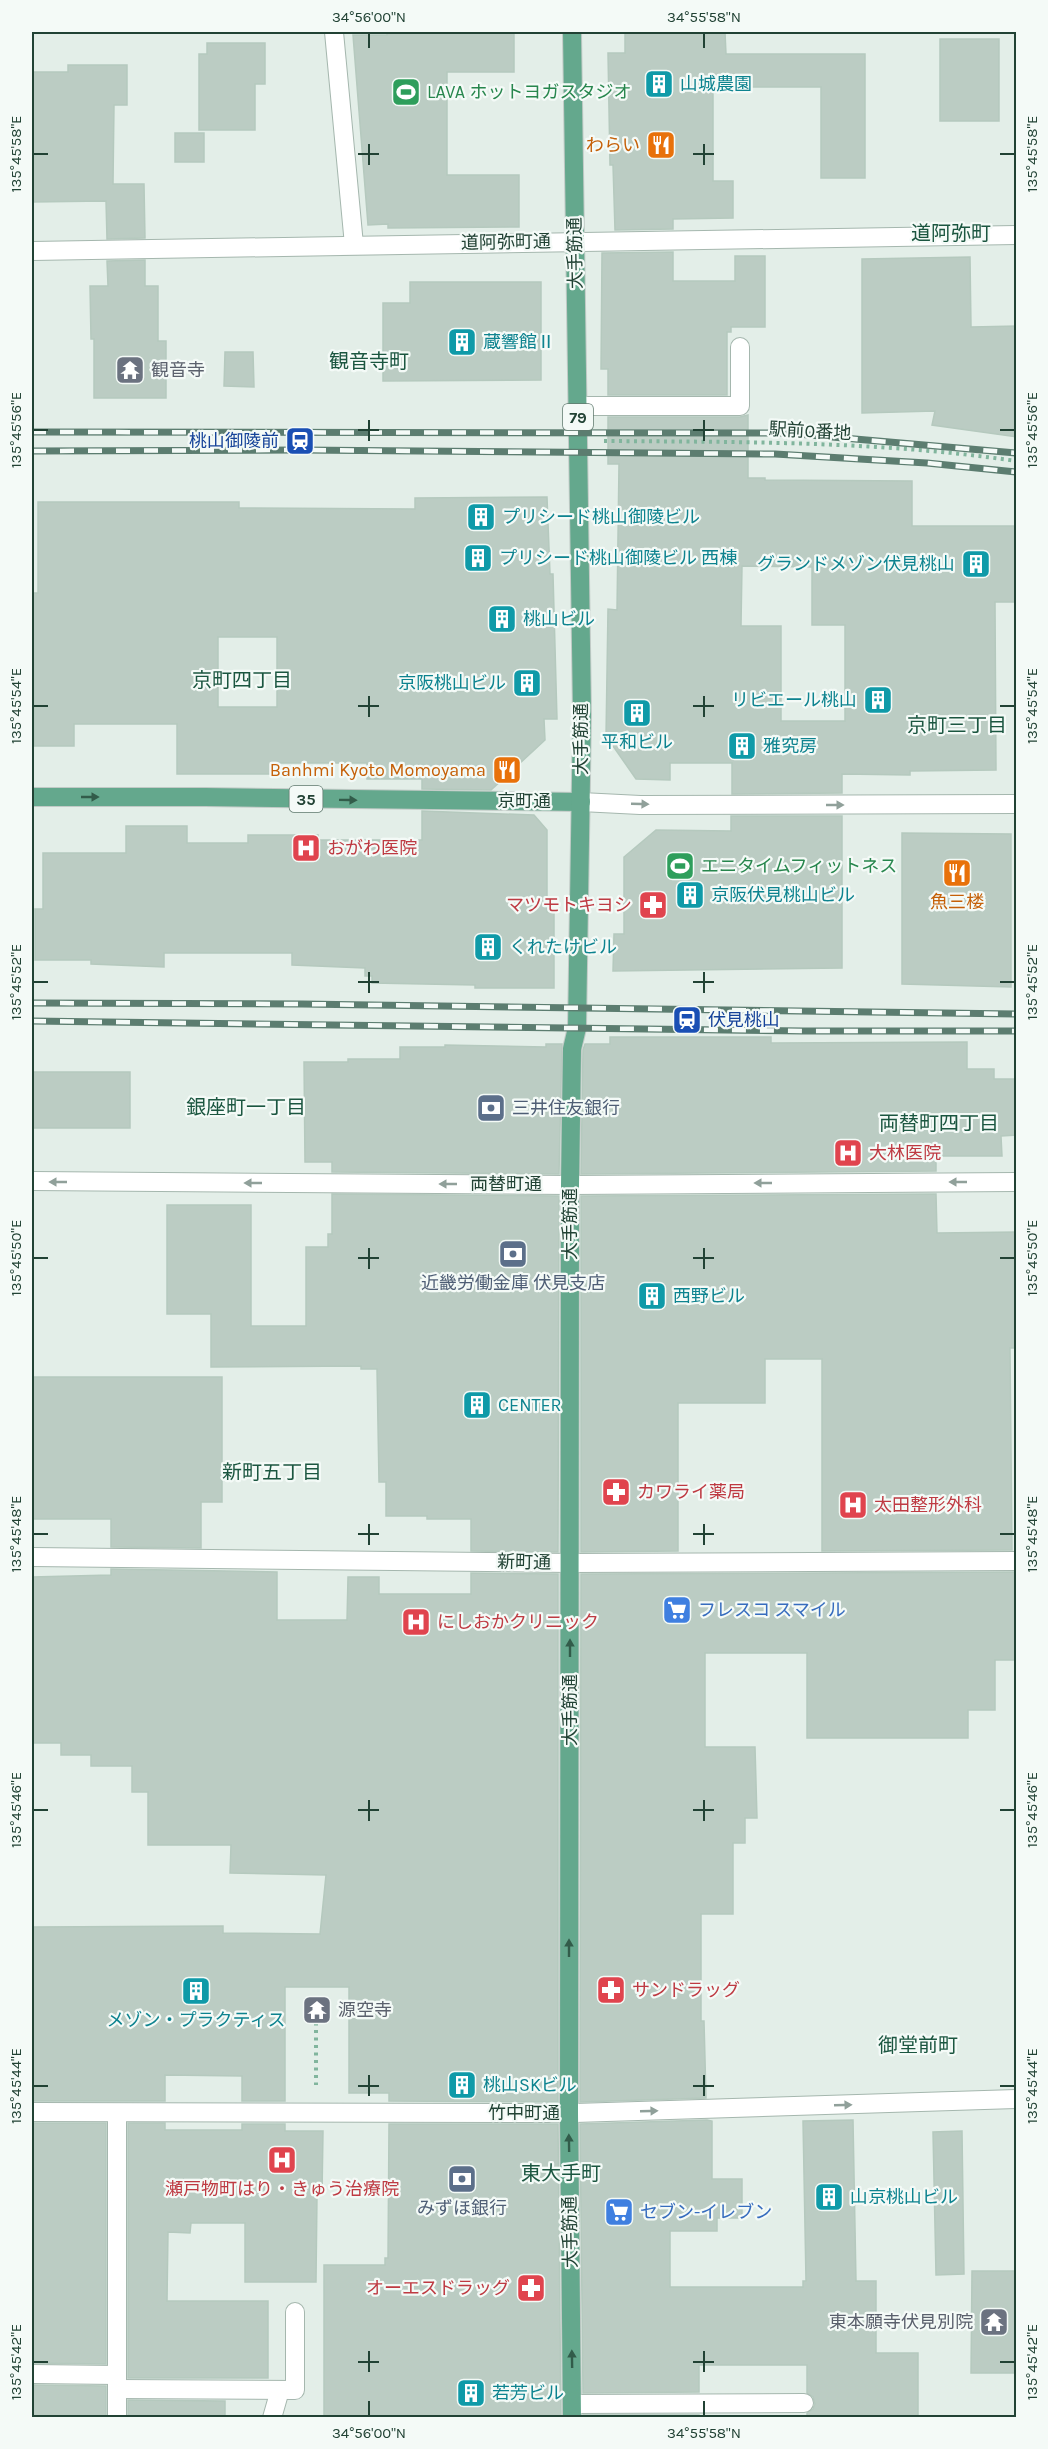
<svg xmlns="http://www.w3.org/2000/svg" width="1048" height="2449" viewBox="0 0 1048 2449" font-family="Karla,'Noto Sans JP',sans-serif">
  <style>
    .building { fill: #bbccc3; stroke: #b5c9be; stroke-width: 1.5; fill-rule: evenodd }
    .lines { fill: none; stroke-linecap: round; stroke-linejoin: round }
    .minor-casing { stroke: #a5b7ae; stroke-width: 20 }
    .major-casing { stroke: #c1cac6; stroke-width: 20 }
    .path { stroke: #81b59d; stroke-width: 4; stroke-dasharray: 3 4.5; stroke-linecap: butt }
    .minor { stroke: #fff; stroke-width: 18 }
    .major { stroke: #64a88d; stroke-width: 18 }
    .rail-casing { stroke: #5c7d70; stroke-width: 7 }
    .rail { stroke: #f4faf7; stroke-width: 4.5; stroke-dasharray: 14; stroke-linecap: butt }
    .oneway { fill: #325c4a }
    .oneway2 { fill: #90a09a }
    .ticks { fill: none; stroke: #214234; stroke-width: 2 }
    .labels { text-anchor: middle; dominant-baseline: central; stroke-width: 4.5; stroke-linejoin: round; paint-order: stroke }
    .shield { fill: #f4faf7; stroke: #60796e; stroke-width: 1.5 }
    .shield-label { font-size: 16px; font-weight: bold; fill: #214234 }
    .culture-label { font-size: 18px; fill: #0d838f; stroke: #f4faf7; text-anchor: start }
    .leisure-label { font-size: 18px; fill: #27864d; stroke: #f4faf7; text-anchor: start }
    .food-label { font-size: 18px; fill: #c56008; stroke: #f4faf7; text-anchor: end }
    .street-label { font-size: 18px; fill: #214234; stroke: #f4faf7 }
    .worship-label { font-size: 18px; fill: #5b616d; stroke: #f4faf7; text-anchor: start }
    .transit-label { font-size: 18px; fill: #164399; stroke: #f4faf7; text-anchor: end }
    .health-label { font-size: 18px; fill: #be3a42; stroke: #f4faf7; text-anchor: start }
    .service-label { font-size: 18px; fill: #4e5e75; stroke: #f4faf7 }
    .shop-label { font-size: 18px; fill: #366cbe; stroke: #f4faf7; text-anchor: start }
    .neighbourhood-label { font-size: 20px; fill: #1b5640; stroke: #f4faf7 }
    .neatline { fill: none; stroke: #214234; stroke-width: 2 }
    .ticks-label { font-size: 15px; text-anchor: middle; fill: #214234 }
  </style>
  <rect width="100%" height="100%" fill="#e3eee8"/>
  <g class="building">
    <polygon points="387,32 514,32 514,72 447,72 447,175 519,175 519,227 388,228 388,224 368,225 353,35 387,35"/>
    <polygon points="625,32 725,32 726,54 865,54 865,178 821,178 821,87 713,87 713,181 733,181 733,218 673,219 673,229 615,230 613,165 610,165 608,53 625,53"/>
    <rect x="940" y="39" width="59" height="82"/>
    <polygon points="207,43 265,43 265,84 255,84 255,130 199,130 199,54 207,54"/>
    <polygon points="68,65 127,65 127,105 114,105 113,184 144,184 145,238 107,239 106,201 32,202 32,72 68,72"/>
    <rect x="175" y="133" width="29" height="29"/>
    <polygon points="673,252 673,281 735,281 735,256 765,256 765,327 731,327 731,332 727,332 727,395 608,395 608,369 601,369 602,253"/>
    <polygon points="970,257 971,327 1017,326 1017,437 932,425 935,411 862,413 862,259"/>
    <polygon points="145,260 145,286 158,286 158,341 166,341 166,398 94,398 94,339 91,339 90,286 108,286 107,261"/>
    <polygon points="410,282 541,282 541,380 383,381 383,303 410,303"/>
    <polygon points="225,352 253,352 254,387 224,386"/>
    <path d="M748,415V478H765V480L912,481V526H1017V602H995L996,770L910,771V775L842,774V793L732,794V763H670V780L636,779L606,736L608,609L617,610L619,464H608V417H740ZM742,566L812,567V625H845V721H781V626H741Z"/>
    <path d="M547,497L550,574H553L557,719H544L545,740L491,790L422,789V779H367V763H274V774H177V724H74V746H34L33,593H38V502H239V508L415,509V498ZM218,637H277V707H218Z"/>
    <polygon points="422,811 534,815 547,830 547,912 554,912 554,988 475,988 475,985 372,983 372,976 365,976 365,968 292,965 292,953 164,953 164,967 91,964 91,960 35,960 35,909 43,909 43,853 126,853 126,826 187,826 187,843 248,843 248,835 318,835 318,840 422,840"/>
    <polygon points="731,816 842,816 842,968 613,971 614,934 624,934 624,857 656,830 731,831"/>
    <polygon points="902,833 1011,834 1011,987 902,984"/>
    <polygon points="610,1037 771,1037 771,1043 967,1042 967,1069 994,1069 994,1079 1017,1079 1017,1135 1001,1136 1002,1156 936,1156 936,1171 581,1174 583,1050 585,1044 610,1044"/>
    <polygon points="546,1044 562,1044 559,1174 332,1172 332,1162 305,1162 304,1062 348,1062 348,1059 400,1059 400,1047 445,1047 445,1045 546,1047"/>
    <rect x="32" y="1072" width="98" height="56"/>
    <polygon points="332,1194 559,1196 558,1552 471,1551 471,1519 427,1519 427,1516 386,1516 386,1482 379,1482 377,1369 361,1369 361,1366 211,1367 211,1314 167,1314 167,1205 251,1205 251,1326 306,1326 306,1247 328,1247 328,1234 332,1234"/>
    <polygon points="936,1194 937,1233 1017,1232 1017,1348 1010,1348 1012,1550 822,1551 822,1359 765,1359 765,1403 678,1403 678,1551 581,1552 581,1196"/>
    <polygon points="32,1377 222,1377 222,1502 201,1502 201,1548 111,1547 111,1519 32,1519"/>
    <polygon points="111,1569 277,1572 277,1620 347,1620 348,1577 379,1577 379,1594 471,1594 471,1573 558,1574 558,2102 389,2101 389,2093 349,2093 349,1987 285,1987 285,2101 242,2101 242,2076 165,2075 165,2101 32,2101 32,1927 223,1926 223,1933 320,1934 326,1875 230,1873 231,1845 148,1845 148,1792 132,1792 132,1766 91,1766 91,1755 61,1755 61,1743 32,1743 32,1577 111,1575"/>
    <polygon points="1017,1572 1017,1660 995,1660 995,1710 968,1710 968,1738 807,1738 807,1653 705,1653 705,1747 755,1747 757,1818 745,1818 745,1843 733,1843 733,1914 701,1914 701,2021 704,2021 706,2098 580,2102 581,1574"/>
    <polygon points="707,2120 712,2121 712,2179 742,2179 742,2218 717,2218 717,2231 670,2231 670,2287 803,2287 803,2281 806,2281 803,2121 853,2120 856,2281 876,2281 876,2353 918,2353 918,2418 807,2418 807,2413 813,2409 815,2404 813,2397 807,2393 807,2365 699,2365 699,2392 583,2393 580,2124"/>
    <polygon points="32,2123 106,2123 106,2364 32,2363"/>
    <polygon points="128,2123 165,2123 165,2130 242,2130 242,2124 285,2124 285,2131 323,2131 322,2195 317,2195 316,2282 245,2282 245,2223 191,2223 190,2233 168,2232 167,2301 268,2301 268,2378 128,2378"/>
    <polygon points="389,2124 558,2124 561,2418 324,2418 324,2265 385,2265 385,2258 388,2258"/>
    <polygon points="962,2131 964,2274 936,2275 933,2132"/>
    <polygon points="972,2271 1017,2271 1017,2373 971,2373"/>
    <polygon points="32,2385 106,2386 106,2418 32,2418"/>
    <polygon points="128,2400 225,2401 225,2418 128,2418"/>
    <rect x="583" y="2415" width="116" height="3"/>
  </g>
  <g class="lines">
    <g class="minor-casing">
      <g id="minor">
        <polyline points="334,32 354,245"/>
        <polyline points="32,251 1016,235"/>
        <polyline points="578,406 740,406 740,347"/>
        <polyline points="581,802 640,805 1016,804"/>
        <polyline points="32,1181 570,1185 1016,1182"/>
        <polyline points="32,1557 570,1563 1016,1561"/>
        <polyline points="32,2112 575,2113 1016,2099"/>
        <polyline points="117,2113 117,2418"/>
        <polyline points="32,2374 117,2375"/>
        <polyline points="117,2389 295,2390 295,2312"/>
        <polyline points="572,2404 804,2403"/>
        <polyline points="272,2418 280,2390"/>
      </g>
    </g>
    <g class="major-casing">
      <g id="major">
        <polyline points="32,797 205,797 581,802"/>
        <polyline points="572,2418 569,2113 570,1185 572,1049 577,1028 582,714 572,32"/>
      </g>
    </g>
    <g class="path">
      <path d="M604,441C742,442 880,441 1016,461"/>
      <polyline points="316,2000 316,2085"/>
    </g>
    <use href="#minor" class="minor"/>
    <use href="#major" class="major"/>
    <g class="rail-casing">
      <g id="rail">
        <polyline points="32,432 786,433 1016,453"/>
        <polyline points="32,451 299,450 775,454 927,463 1016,472"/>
        <polyline points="32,1003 302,1004 1016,1014"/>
        <polyline points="32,1021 803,1031 1016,1031"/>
      </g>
    </g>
    <use href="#rail" class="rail"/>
  </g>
  <defs><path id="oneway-solid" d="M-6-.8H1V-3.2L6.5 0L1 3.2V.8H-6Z" transform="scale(1.5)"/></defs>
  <g class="oneway">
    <use href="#oneway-solid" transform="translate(90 797)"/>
    <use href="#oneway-solid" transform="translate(348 800) rotate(1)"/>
    <use href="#oneway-solid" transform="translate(570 1648) rotate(-90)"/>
    <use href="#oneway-solid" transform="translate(569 1948) rotate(-90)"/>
    <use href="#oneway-solid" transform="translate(569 2143) rotate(-91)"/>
    <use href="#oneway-solid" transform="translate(572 2359) rotate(-91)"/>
  </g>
  <g class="oneway2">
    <use href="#oneway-solid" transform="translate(640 804) rotate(2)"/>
    <use href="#oneway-solid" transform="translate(835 805)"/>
    <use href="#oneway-solid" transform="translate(58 1182) rotate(-180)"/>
    <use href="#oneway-solid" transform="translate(958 1182) rotate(180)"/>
    <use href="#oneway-solid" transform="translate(253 1183) rotate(-180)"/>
    <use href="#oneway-solid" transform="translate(763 1183) rotate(180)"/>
    <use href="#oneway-solid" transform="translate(448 1184) rotate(-180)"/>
    <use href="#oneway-solid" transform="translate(843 2105) rotate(-2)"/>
    <use href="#oneway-solid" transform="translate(649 2111) rotate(-2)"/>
  </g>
  <path class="ticks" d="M369,33V48M704,33V48M369,144V165M704,144V165M33,154H48M358,154H379M693,154H714M1000,154H1015M369,420V441M704,420V441M33,430H48M358,430H379M693,430H714M1000,430H1015M369,696V717M704,696V717M33,706H48M358,706H379M693,706H714M1000,706H1015M369,972V993M704,972V993M33,982H48M358,982H379M693,982H714M1000,982H1015M369,1248V1269M704,1248V1269M33,1258H48M358,1258H379M693,1258H714M1000,1258H1015M369,1524V1545M704,1524V1545M33,1534H48M358,1534H379M693,1534H714M1000,1534H1015M369,1800V1821M704,1800V1821M33,1810H48M358,1810H379M693,1810H714M1000,1810H1015M369,2075V2096M704,2075V2096M33,2086H48M358,2086H379M693,2086H714M1000,2086H1015M369,2351V2372M704,2351V2372M33,2362H48M358,2362H379M693,2362H714M1000,2362H1015M369,2401V2416M704,2401V2416"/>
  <defs>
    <g id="building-square" transform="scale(1.5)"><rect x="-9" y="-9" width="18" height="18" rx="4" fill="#0f9aa8" stroke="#f4faf7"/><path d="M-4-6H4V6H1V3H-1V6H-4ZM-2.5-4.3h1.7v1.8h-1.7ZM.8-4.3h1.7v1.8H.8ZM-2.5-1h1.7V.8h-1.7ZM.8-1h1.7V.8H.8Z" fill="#fff"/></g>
    <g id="stadium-square" transform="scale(1.5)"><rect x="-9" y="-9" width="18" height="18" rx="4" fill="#2e9e5b" stroke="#f4faf7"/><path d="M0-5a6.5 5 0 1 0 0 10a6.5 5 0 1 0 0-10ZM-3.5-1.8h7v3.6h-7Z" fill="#fff"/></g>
    <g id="restaurant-square" transform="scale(1.5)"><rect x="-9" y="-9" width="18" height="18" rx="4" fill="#e8710a" stroke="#f4faf7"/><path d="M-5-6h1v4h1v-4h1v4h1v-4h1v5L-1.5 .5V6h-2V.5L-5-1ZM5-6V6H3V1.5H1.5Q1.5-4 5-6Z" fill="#fff"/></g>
    <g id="temple-square" transform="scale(1.5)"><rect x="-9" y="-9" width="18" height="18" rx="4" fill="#6b7280" stroke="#f4faf7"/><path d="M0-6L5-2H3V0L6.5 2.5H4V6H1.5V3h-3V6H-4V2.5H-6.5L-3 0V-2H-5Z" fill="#fff"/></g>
    <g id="station-square" transform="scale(1.5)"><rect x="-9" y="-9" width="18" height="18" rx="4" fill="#1a4fb4" stroke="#f4faf7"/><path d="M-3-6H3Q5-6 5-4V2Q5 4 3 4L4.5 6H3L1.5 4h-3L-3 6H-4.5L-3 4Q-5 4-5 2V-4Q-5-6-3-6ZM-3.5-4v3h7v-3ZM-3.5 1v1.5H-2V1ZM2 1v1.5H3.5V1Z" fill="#fff"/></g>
    <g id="hospital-square" transform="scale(1.5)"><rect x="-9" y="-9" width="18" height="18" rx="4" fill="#e0444e" stroke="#f4faf7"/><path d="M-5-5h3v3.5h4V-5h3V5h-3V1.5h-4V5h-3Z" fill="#fff"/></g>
    <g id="pharmacy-square" transform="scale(1.5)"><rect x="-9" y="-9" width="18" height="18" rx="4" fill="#e0444e" stroke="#f4faf7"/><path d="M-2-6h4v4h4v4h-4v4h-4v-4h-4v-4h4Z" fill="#fff"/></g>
    <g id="bank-square" transform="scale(1.5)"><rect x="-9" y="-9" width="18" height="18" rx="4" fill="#5c6f8a" stroke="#f4faf7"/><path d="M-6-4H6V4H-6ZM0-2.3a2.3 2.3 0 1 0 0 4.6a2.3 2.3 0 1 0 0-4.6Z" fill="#fff"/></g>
    <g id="supermarket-square" transform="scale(1.5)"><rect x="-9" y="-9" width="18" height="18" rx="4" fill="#3f7fe0" stroke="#f4faf7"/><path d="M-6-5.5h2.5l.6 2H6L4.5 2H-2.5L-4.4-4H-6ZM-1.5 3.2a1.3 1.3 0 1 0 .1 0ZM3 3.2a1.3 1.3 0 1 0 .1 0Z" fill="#fff"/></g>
  </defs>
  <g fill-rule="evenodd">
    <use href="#building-square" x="659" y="84"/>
    <use href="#stadium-square" x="406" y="92"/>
    <use href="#restaurant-square" x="661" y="145"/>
    <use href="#building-square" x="462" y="342"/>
    <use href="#temple-square" x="130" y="370"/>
    <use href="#station-square" x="300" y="441"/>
    <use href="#building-square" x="481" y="517"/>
    <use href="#building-square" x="478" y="558"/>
    <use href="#building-square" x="976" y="564"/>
    <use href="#building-square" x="502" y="619"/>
    <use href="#building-square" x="527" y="683"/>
    <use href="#building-square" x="878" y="700"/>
    <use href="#building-square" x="637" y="713"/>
    <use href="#building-square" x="742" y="746"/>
    <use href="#restaurant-square" x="507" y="770"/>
    <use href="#hospital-square" x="306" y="848"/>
    <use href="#stadium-square" x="680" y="866"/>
    <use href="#restaurant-square" x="957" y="873"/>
    <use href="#building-square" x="690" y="895"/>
    <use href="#pharmacy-square" x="653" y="905"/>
    <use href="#building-square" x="488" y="947"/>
    <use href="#station-square" x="687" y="1020"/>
    <use href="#bank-square" x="491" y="1108"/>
    <use href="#hospital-square" x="848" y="1153"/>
    <use href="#bank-square" x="513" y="1254"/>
    <use href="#building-square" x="652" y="1296"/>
    <use href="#building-square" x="477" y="1405"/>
    <use href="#pharmacy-square" x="616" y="1492"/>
    <use href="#hospital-square" x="853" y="1505"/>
    <use href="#supermarket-square" x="677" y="1610"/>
    <use href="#hospital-square" x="416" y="1622"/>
    <use href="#pharmacy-square" x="611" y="1990"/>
    <use href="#building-square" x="196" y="1991"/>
    <use href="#temple-square" x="317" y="2010"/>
    <use href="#building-square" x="462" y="2085"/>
    <use href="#hospital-square" x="282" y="2160"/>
    <use href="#bank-square" x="462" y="2179"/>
    <use href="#building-square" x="829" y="2197"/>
    <use href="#supermarket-square" x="619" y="2212"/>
    <use href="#pharmacy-square" x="531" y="2288"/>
    <use href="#temple-square" x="994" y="2322"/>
    <use href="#building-square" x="471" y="2393"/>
  </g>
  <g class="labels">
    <g class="shield">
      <rect x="563" y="404" width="30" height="26" rx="4.5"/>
      <rect x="289.5" y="786" width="33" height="26" rx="4.5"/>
    </g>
    <g class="shield-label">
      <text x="578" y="417">79</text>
      <text x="306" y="799">35</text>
    </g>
    <g class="culture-label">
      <text x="680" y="84">山城農園</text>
      <text x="483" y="342">蔵響館Ⅱ</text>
      <text x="502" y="517">プリシード桃山御陵ビル</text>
      <text x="499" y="558">プリシード桃山御陵ビル 西棟</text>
      <text x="955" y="564" text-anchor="end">グランドメゾン伏見桃山</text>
      <text x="523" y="619">桃山ビル</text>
      <text x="506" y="683" text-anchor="end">京阪桃山ビル</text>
      <text x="857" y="700" text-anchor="end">リビエール桃山</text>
      <text x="637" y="742" text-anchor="middle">平和ビル</text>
      <text x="763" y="746">雅究房</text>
      <text x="711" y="895">京阪伏見桃山ビル</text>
      <text x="509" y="947">くれたけビル</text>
      <text x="673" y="1296">西野ビル</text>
      <text x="498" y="1405">CENTER</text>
      <text x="196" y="2020" text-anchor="middle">メゾン・プラクティス</text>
      <text x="483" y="2085">桃山SKビル</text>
      <text x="850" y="2197">山京桃山ビル</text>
      <text x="492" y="2393">若芳ビル</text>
    </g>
    <g class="leisure-label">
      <text x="427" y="92">LAVA ホットヨガスタジオ</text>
      <text x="701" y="866">エニタイムフィットネス</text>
    </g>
    <g class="food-label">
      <text x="640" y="145">わらい</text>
      <text x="486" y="770">Banhmi Kyoto Momoyama</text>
      <text x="957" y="902" text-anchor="middle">魚三楼</text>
    </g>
    <g class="street-label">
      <text transform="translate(506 242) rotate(-1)">道阿弥町通</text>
      <text transform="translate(575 253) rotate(-91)">大手筋通</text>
      <text transform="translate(810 431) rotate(3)">駅前0番地</text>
      <text transform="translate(581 739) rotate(-90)">大手筋通</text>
      <text x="524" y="801">京町通</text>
      <text x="506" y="1184">両替町通</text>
      <text transform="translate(570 1224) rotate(-90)">大手筋通</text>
      <text transform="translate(524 1562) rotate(1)">新町通</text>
      <text transform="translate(570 1710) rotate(-90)">大手筋通</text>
      <text x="524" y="2113">竹中町通</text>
      <text transform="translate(570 2232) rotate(-91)">大手筋通</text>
    </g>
    <g class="worship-label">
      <text x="151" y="370">観音寺</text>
      <text x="338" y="2010">源空寺</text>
      <text x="973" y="2322" text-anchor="end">東本願寺伏見別院</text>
    </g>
    <g class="transit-label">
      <text x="279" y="441">桃山御陵前</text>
      <text x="708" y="1020" text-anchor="start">伏見桃山</text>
    </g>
    <g class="health-label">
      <text x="327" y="848">おがわ医院</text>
      <text x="632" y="905" text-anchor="end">マツモトキヨシ</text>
      <text x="869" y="1153">大林医院</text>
      <text x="637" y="1492">カワライ薬局</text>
      <text x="874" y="1505">太田整形外科</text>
      <text x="437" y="1622">にしおかクリニック</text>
      <text x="632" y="1990">サンドラッグ</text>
      <text x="282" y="2189" text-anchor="middle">瀬戸物町はり・きゅう治療院</text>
      <text x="510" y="2288" text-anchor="end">オーエスドラッグ</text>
    </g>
    <g class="service-label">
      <text x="512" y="1108" text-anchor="start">三井住友銀行</text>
      <text x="513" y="1283">近畿労働金庫 伏見支店</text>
      <text x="462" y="2208">みずほ銀行</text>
    </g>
    <g class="shop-label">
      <text x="698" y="1610">フレスコ スマイル</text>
      <text x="640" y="2212">セブン-イレブン</text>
    </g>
    <g class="neighbourhood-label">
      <text x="951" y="233">道阿弥町</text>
      <text x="369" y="361">観音寺町</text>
      <text x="242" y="680">京町四丁目</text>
      <text x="957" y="725">京町三丁目</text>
      <text x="246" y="1107">銀座町一丁目</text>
      <text x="939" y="1123">両替町四丁目</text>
      <text x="272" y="1472">新町五丁目</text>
      <text x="918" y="2045">御堂前町</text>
      <text x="561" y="2173">東大手町</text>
    </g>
  </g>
  <rect width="1048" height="2449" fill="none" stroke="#f4faf7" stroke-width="66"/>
  <rect x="33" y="33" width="982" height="2383" class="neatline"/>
  <g class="ticks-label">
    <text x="369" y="22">34°56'00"N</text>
    <text x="704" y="22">34°55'58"N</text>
    <text transform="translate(1032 154) rotate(-90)" y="5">135°45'58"E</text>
    <text transform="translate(16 154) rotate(-90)" y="5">135°45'58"E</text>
    <text transform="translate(1032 430) rotate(-90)" y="5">135°45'56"E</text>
    <text transform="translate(16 430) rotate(-90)" y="5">135°45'56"E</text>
    <text transform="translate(1032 706) rotate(-90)" y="5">135°45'54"E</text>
    <text transform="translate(16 706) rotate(-90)" y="5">135°45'54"E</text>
    <text transform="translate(1032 982) rotate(-90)" y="5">135°45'52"E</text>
    <text transform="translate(16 982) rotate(-90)" y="5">135°45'52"E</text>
    <text transform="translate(1032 1258) rotate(-90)" y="5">135°45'50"E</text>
    <text transform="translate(16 1258) rotate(-90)" y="5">135°45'50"E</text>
    <text transform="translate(1032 1534) rotate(-90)" y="5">135°45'48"E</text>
    <text transform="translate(16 1534) rotate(-90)" y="5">135°45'48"E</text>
    <text transform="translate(16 1810) rotate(-90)" y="5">135°45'46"E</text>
    <text transform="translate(1032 1810) rotate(-90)" y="5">135°45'46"E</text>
    <text transform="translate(16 2086) rotate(-90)" y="5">135°45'44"E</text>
    <text transform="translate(1032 2086) rotate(-90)" y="5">135°45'44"E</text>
    <text transform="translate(16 2362) rotate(-90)" y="5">135°45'42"E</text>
    <text transform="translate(1032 2362) rotate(-90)" y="5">135°45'42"E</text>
    <text x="369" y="2438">34°56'00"N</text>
    <text x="704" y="2438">34°55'58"N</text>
  </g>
</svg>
